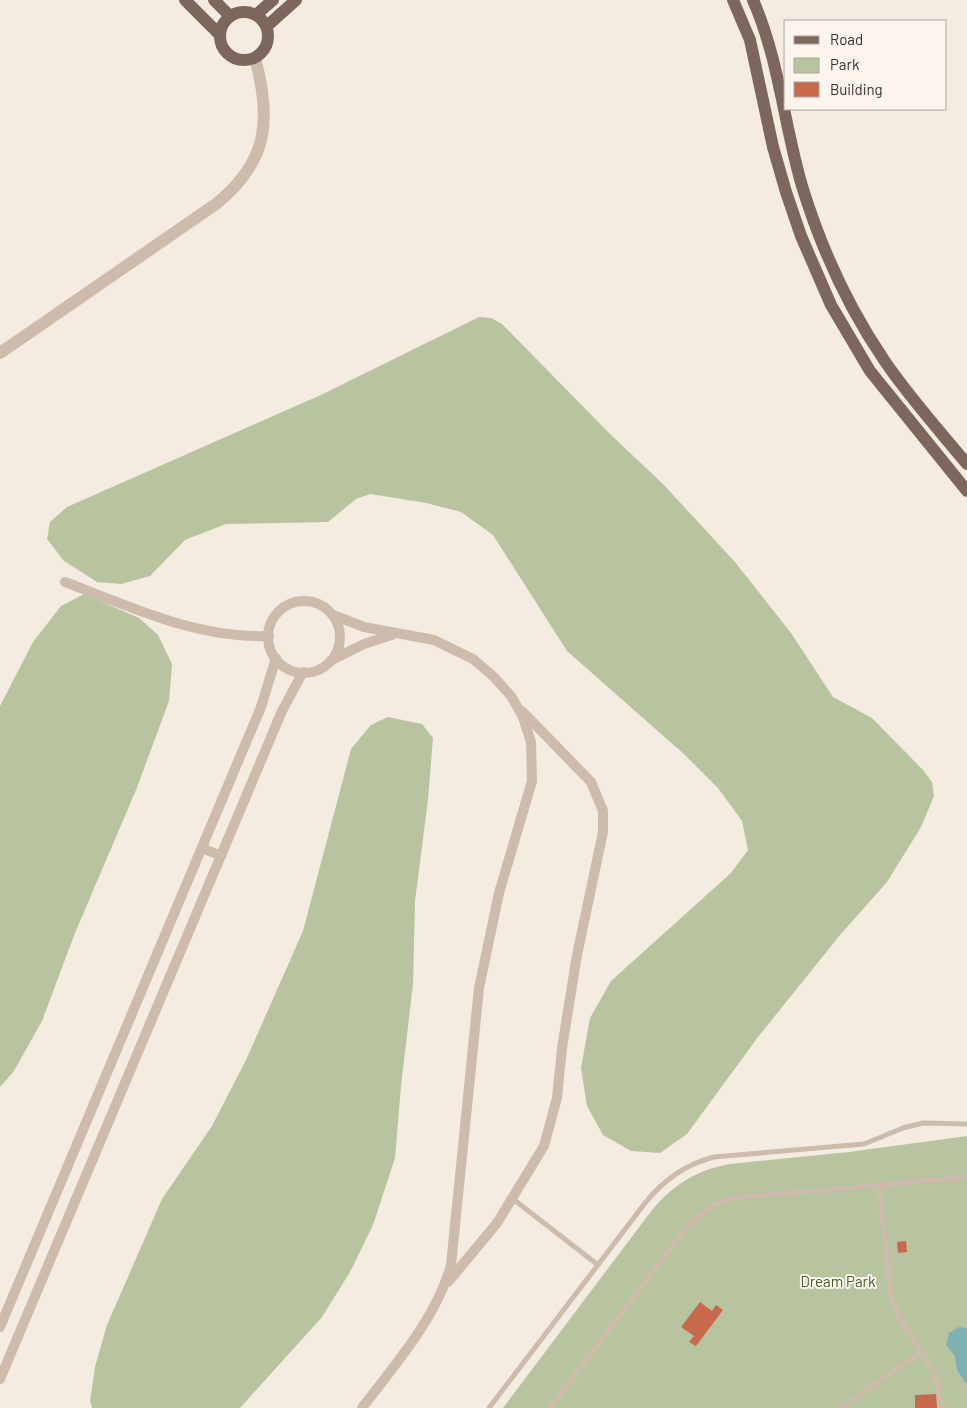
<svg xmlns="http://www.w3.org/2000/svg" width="967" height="1408" viewBox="0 0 967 1408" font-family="Barlow,sans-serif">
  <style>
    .green { fill: #b8c4a0 }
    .water { fill: #7fb0b2 }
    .building { fill: #c8694b }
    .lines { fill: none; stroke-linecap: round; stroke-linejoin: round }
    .service { stroke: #cdbbac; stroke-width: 5 }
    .minor { stroke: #cdbbac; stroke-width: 10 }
    .tertiary { stroke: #cdbbac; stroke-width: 12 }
    .primary { stroke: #7d675c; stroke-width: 12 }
    .labels { text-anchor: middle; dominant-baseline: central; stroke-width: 4; stroke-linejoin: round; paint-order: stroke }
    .park-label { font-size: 15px; fill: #4a5a2e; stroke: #fbf5ee }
  </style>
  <rect width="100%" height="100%" fill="#f4ebe1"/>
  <g class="green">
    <polygon points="479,317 491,318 502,324 610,434 663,484 735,562 791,633 833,697 872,718 923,770 932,782 934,796 921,827 887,882 840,935 758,1037 687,1134 660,1153 631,1151 603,1135 587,1106 581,1068 590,1018 611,981 731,873 748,850 742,821 718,788 685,755 567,651 493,535 461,512 426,503 370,494 356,499 328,522 226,524 185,540 150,576 121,584 97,582 64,561 47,539 50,522 67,507 323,394"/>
    <polygon points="84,594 139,618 158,635 172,664 169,701 136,790 75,933 42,1021 14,1071 0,1087 0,706 33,642 61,606"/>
    <polygon points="388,717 422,724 433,738 428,800 415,901 413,984 401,1086 395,1158 373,1225 350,1272 322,1317 240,1408 92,1408 90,1401 95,1367 107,1325 162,1199 212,1126 246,1060 303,931 351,749 371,725"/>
    <path d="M967,1136V1408H503L652,1210C674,1184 697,1170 730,1164L849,1152Z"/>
  </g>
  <polygon class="water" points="959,1327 967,1328 967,1385 957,1370 955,1356 946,1345 949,1333"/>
  <g class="building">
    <polygon points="906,1241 907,1252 898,1253 897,1242"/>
    <polygon points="700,1302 712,1311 716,1305 723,1310 696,1346 689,1342 694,1336 681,1327"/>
    <polygon points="936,1394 937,1408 915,1408 915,1395"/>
  </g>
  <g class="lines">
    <g class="service">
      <polyline points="879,1185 891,1296 899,1317 934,1373 943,1408"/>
      <polyline points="513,1199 598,1265"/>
      <path d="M489,1408L645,1203C664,1180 684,1165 714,1157L864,1144L903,1128L923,1123L967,1124"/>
      <polyline points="550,1408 688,1225 713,1205 733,1198 967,1177"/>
      <polyline points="840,1408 921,1352"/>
    </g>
    <g class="minor">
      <path d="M65,582C131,607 197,639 269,636"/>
      <circle cx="304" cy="637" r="36"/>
      <path d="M333,615L364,627L434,640L473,659L494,677L511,696L523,717L531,742L532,781L499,893L479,988L451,1265C437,1317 394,1366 362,1408"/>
      <polyline points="332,660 364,644 392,635"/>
      <polyline points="202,848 221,856"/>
      <polyline points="448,1282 497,1223 544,1146 557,1098 562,1048 577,955 603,832 603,811 591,782 522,711"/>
      <polyline points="0,1327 261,707 276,658"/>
      <polyline points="0,1379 282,711 303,672"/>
    </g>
    <path class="tertiary" d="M0,353L216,204C268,162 272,120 255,58"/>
    <g class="primary">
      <polyline points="185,0 220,35"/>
      <polyline points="214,0 230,16"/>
      <polyline points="733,0 750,40 773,147 786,192 801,236 831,305 870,371 967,491"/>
      <path d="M753,0C779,59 784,125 802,186C821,248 848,307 884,360C909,397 939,430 967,464"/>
      <circle cx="244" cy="36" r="24"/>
      <polyline points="257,14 273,0"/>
      <polyline points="267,26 296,0"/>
    </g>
  </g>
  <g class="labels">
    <g class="park-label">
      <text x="838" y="1281">Dream Park</text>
    </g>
  </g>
  <rect x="784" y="20" width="162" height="90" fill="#fbf5ee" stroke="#aea6a0"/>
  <rect x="794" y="36" width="25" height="8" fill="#7d675c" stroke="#aea6a0"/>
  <text x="830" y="45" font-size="15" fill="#3b302b">Road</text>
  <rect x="794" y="58" width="25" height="15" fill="#b8c4a0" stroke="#aea6a0"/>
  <text x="830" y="70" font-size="15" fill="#3b302b">Park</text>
  <rect x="794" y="82" width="25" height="15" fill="#c8694b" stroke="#aea6a0"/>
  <text x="830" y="95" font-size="15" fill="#3b302b">Building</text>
</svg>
